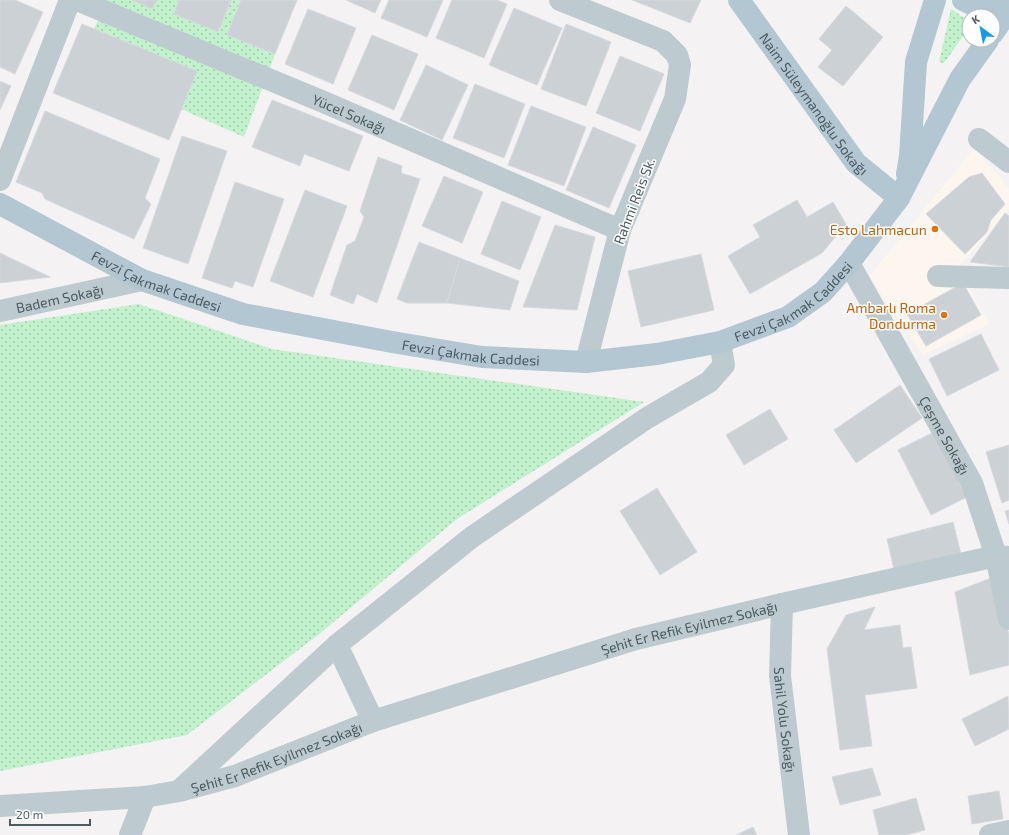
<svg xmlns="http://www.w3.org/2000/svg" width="1009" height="835" viewBox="0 0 1009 835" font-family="'Exo 2',sans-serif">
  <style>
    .commercial { fill: #fdf6ee }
    .grass { fill: url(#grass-dots) }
    .building { fill: #ccd1d5; stroke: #d6dade }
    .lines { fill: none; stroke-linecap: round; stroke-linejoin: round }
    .minor { stroke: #bdcacf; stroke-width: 22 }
    .major { stroke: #b2c7d2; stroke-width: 22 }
    .food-dot { fill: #e8710a; stroke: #fff; stroke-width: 1.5 }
    .labels { text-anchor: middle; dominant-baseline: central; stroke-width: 3; stroke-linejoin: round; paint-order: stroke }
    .street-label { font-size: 14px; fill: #495a61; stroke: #fff }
    .food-label { font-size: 14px; fill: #c56008; stroke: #fff; text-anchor: end }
  </style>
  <defs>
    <pattern id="grass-dots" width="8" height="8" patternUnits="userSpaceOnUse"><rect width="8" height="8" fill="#c1f2cb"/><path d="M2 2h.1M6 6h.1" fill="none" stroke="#9fc7a8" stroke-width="1.8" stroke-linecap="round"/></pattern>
  </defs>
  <rect width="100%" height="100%" fill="#f5f2f3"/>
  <polygon class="commercial" points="974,148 1009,188 1009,209 958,268 989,324 923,355 869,276 916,219"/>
  <g class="grass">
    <polygon points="106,0 297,0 275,54 244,137 80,64"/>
    <polygon points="951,9 969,21 969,28 944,63 939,62"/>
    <polygon points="139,304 272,349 644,402 457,519 318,635 187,735 0,771 0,325"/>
  </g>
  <g class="building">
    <polygon points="0,0 15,0 43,12 15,74 0,67"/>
    <polygon points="132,0 157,0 152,9"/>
    <polygon points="179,0 231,0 218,32 174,14"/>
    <polygon points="241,0 297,0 275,54 227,35"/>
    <polygon points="346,0 381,0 375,13"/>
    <polygon points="389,0 443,0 427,37 381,18"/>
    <polygon points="452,0 497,0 507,4 484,58 436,38"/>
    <polygon points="632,0 701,0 690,23"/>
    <polygon points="846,6 883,37 843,86 818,67 832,50 819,39"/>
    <polygon points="514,8 562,28 537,85 489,65"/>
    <polygon points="308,9 356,28 333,84 285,64"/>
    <polygon points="82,24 197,71 169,140 53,93"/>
    <polygon points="566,24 611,42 586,106 541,89"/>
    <polygon points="372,35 418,54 394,110 348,90"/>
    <polygon points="620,56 664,74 640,131 596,113"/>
    <polygon points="426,65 468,85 442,140 400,120"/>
    <polygon points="0,81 11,86 0,110"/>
    <polygon points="475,84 525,104 504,158 453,138"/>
    <polygon points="272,100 363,136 349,171 304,154 300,166 252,147"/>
    <polygon points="531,106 586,127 564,186 508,165"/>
    <polygon points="45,111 160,159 145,198 151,204 134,239 45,199 42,193 16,182"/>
    <polygon points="593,127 636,145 609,208 566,190"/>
    <polygon points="182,136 227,151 188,264 143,248"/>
    <polygon points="378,157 402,166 401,173 420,179 377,303 357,294 353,304 330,295 347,245 355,241 364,217 360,211"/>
    <polygon points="982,173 1005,204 991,220 987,232 965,254 926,214 969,177"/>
    <polygon points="444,176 483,192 462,243 422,226"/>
    <polygon points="235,182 284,199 253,287 235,281 232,288 202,278"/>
    <polygon points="305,190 347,206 313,297 270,281"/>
    <polygon points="797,200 807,217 833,202 846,224 822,253 750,294 728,256 760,237 753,225"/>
    <polygon points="502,201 541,217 520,270 481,254"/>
    <polygon points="1005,213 1009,216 1009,267 970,262"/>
    <polygon points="555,225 595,237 577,310 523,307"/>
    <polygon points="419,242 460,258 447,303 407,303 397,299"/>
    <polygon points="0,253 50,277 0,283"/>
    <polygon points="701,254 714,310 641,327 628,271"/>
    <polygon points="460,258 519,281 510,310 447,303"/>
    <polygon points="963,283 981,315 926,346 907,314"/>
    <polygon points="981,334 999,370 947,396 929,359"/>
    <polygon points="900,385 922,418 856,463 834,430"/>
    <polygon points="770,409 788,439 744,465 726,435"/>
    <polygon points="934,432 967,497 931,515 898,450"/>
    <polygon points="1009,445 1009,500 1002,503 986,452"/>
    <polygon points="657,488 697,552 660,575 620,511"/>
    <polygon points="1009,510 1009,524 1005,511"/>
    <polygon points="953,522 962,558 895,574 887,539"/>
    <polygon points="991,578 1009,634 1009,665 970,675 955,592"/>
    <polygon points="875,607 864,630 900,625 903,648 911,647 917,688 865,695 872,746 840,750 827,649 846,615"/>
    <polygon points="1008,696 1009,729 975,746 962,719"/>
    <polygon points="872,768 881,795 840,805 832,777"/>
    <polygon points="999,791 1003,819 972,824 968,796"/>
    <polygon points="916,798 925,830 906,835 879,835 873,810"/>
    <polygon points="753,827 757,835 736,835"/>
  </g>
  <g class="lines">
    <g class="minor">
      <path id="s1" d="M77,0L326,103L620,230"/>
      <polyline points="560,0 663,41 677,55 680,65 675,99 620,230 586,362"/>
      <polyline points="979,139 1009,162"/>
      <polyline points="0,180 70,0"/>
      <path id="s2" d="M849,263L972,483L996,556L1009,619"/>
      <polyline points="938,276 1009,278"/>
      <path id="s3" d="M0,311L142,280"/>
      <path id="s4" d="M782,604L780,676L799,835"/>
      <polyline points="337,645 373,721"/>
      <polyline points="181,789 337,645 472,537 647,418 709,382 724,365 720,342"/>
      <path id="s5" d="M0,806L145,797L179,791L235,776L373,721L636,639L782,604L996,556L1009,557"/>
      <polyline points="130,835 145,797"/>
      <polyline points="990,835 1009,831"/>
    </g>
    <g class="major">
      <path id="s6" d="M739,0L856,163L899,198"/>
      <polyline points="963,0 978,7 994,8 1009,1"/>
      <polyline points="993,33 1009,10"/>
      <polyline points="907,174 910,156 916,62 935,0"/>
      <path id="s7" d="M0,204L142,280L243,314L392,342L482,357L586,362L657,354L720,342L788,317L823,292L849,263L899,198L960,79L988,40"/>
    </g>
  </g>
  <g class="food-dot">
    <circle cx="935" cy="229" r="4"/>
    <circle cx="944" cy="315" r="4"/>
  </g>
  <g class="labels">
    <g class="street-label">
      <text stroke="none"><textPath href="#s6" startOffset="128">Naim Süleymanoğlu Sokağı</textPath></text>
      <text stroke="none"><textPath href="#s1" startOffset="295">Yücel Sokağı</textPath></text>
      <text transform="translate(634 201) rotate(-69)">Rahmi Reis Sk.</text>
      <text stroke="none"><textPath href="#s7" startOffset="175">Fevzi Çakmak Caddesi</textPath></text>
      <text stroke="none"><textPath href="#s3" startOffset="61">Badem Sokağı</textPath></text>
      <text stroke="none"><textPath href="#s7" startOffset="835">Fevzi Çakmak Caddesi</textPath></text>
      <text stroke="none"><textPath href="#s7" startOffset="499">Fevzi Çakmak Caddesi</textPath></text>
      <text stroke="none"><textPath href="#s2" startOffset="197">Çeşme Sokağı</textPath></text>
      <text stroke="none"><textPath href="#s5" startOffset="716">Şehit Er Refik Eyilmez Sokağı</textPath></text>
      <text stroke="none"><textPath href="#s4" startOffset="116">Sahil Yolu Sokağı</textPath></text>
      <text stroke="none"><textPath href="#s5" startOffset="283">Şehit Er Refik Eyilmez Sokağı</textPath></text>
    </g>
    <g class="food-label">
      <text x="927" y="229">Esto Lahmacun</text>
      <text x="936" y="307">Ambarlı Roma<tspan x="936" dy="16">Dondurma</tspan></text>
    </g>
  </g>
  <g transform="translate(981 28) rotate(328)"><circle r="19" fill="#ffffff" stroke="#b6bdc0"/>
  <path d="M0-3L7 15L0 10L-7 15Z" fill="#1399ee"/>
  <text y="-6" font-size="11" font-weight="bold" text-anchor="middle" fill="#495a61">K</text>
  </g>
  <path d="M10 819v6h80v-6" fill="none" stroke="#495a61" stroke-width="2"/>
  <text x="16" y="819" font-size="12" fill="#495a61" stroke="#ffffff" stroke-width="3" paint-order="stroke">20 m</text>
</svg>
